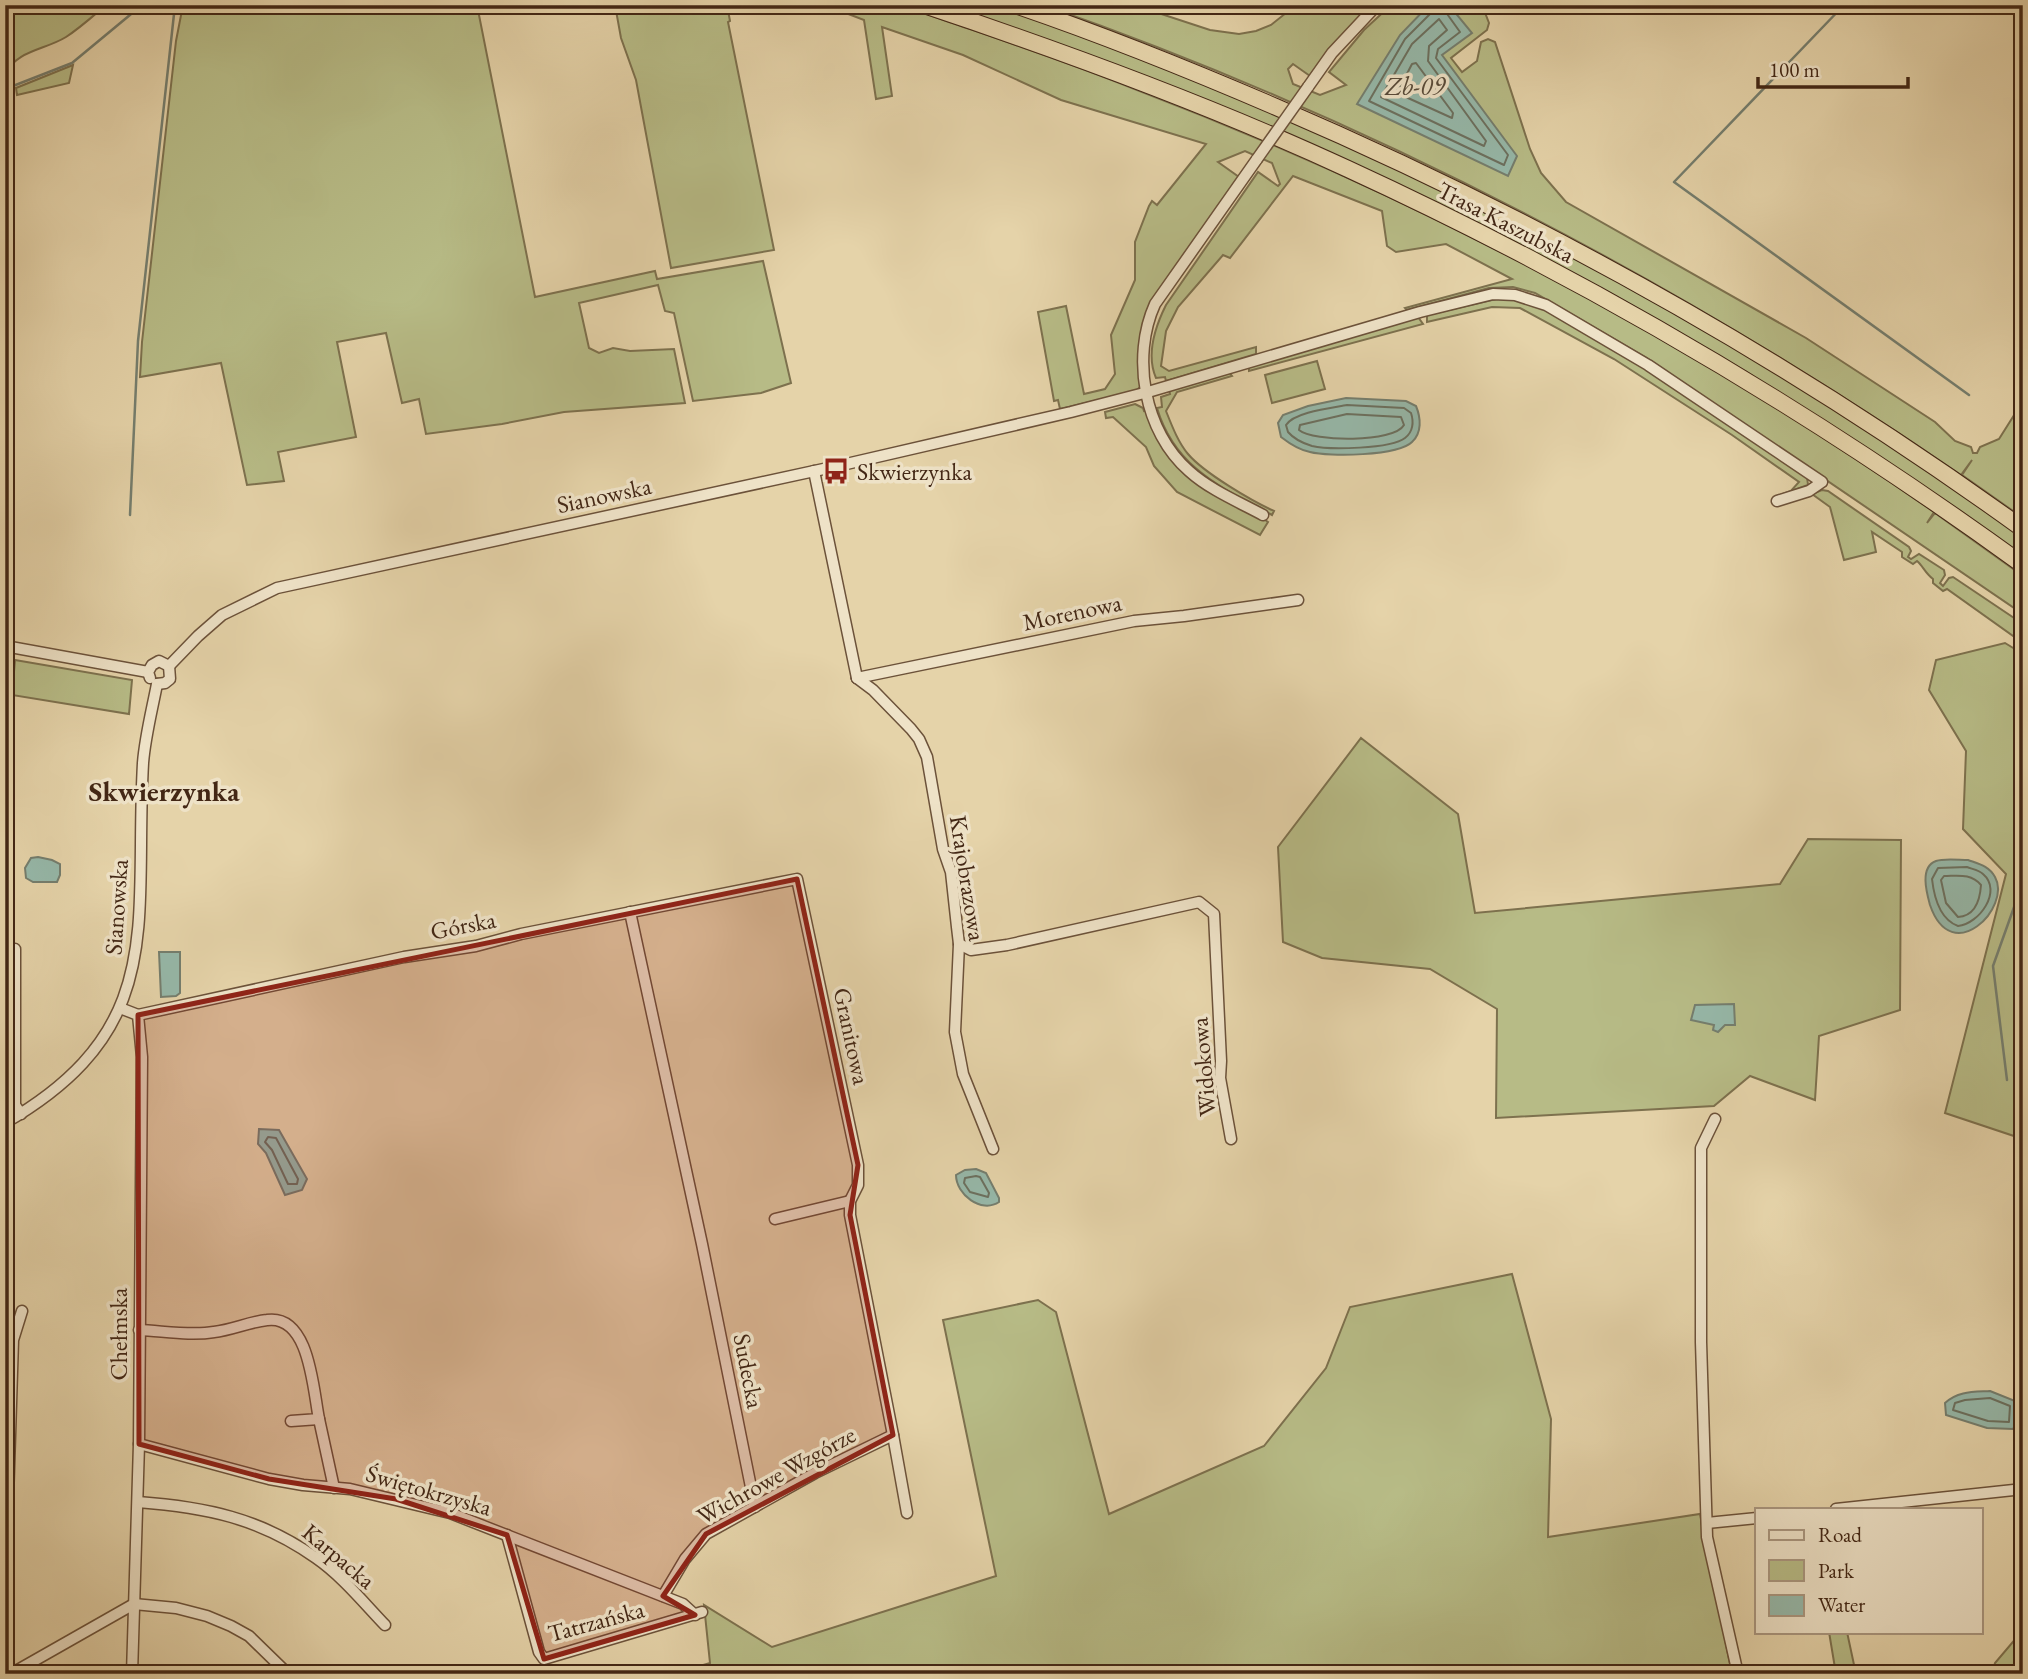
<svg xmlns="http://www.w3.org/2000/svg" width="2028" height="1679" viewBox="0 0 2028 1679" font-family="'EB Garamond',serif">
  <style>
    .green { fill: #b7bb86; stroke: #7d714e; stroke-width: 2 }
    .water { fill: #96b8a9; stroke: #757e6e; stroke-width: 2 }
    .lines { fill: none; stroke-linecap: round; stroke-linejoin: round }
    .shore { stroke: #6c705f; stroke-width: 2 }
    .stream { stroke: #757e6e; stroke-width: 2.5 }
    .minor-casing { stroke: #6c523a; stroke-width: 13 }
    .highway-casing { stroke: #432715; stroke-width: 18 }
    .minor { stroke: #eee2c7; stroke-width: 10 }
    .highway { stroke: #e5d3a9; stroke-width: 16 }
    .minor-bridge-casing { stroke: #6c523a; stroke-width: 13; stroke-linecap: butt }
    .minor-bridge { stroke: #eee2c7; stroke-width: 10 }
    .marked { fill: #8f2418; fill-opacity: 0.2; stroke: #8f2418; stroke-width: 5; stroke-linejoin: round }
    .labels { text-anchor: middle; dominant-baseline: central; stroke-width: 7; stroke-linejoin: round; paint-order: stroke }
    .street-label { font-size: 24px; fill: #432715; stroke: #eee2c7 }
    .poi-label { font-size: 24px; fill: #432715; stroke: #eee2c7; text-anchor: start }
    .water-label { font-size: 26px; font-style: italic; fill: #584b3a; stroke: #eee2c7 }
    .quarter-label { font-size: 28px; font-weight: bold; fill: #432715; stroke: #eee2c7 }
  </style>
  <rect width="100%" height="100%" fill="#e5d3a9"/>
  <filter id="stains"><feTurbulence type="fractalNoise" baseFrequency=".00286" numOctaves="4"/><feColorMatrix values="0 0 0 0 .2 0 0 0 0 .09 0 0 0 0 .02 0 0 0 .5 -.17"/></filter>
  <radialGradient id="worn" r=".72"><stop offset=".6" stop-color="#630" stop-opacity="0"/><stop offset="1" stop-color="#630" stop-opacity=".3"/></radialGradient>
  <g class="green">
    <path d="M5,5H106C93,16 80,28 66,37C45,50 17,50 5,74Z"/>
    <polygon points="183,5 477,5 535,297 655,271 657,279 763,261 791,383 761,393 693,401 674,313 665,311 658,285 579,303 589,348 599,353 613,348 630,351 674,349 685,403 564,412 502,424 426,434 419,399 402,403 386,333 337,342 356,437 278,452 284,481 247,485 221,363 140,377 142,342 176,41"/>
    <polygon points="615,5 727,5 730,21 728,22 774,250 671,268 636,80 621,38"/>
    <path d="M825,5C847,5 870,3 893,5C914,7 937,19 958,25C1016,45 1075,65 1132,88C1415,196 1685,338 1934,512L1927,523L1935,513L2023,576V614L1647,358L1535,293L1513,287L1489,288L1407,310L1405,308L1512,279L1446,244L1396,252L1387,246L1382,211L1293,176L1230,258L1223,255L1178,307L1166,331L1161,366L1169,371L1256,347V354L1166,381L1165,377L1156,378C1146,355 1155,327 1166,305L1258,172L1278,186L1280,184L1272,163L1245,151L1218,162L1239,177L1143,324L1139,344L1140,387L1136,391L1060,409L1058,400L1054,401L1038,312L1066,306L1084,394L1105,389L1115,374L1111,335L1135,280V242L1149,206L1152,201L1157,205L1206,144L1061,100L963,55L882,27L892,96L876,99L864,20Z"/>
    <polygon points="944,5 998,5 1078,33 1148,59 1425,179 1691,320 1882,439 2023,537 2023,557 1747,372 1617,297 1485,227"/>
    <path d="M1043,5H1134L1210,30L1239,34L1256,31L1271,25L1296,5H1371L1310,76L1293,64L1288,69L1293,84L1320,95L1346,85L1329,72L1364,30L1391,5H1482L1489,23L1487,30L1451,58L1462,72L1477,61L1481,42L1488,39L1495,42L1530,149L1541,173L1566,202L1806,338L1935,422L1955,441L1971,447L1973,453H1977L1980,447L1999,439L2023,401V518L1962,475L1972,460L1961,475C1674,279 1372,120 1043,5Z"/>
    <polygon points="73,65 69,83 17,95 16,88"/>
    <polygon points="1505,297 1531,302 1615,348 1807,477 1808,485 1777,496 1790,492 1799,482 1732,435 1614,359 1520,308 1492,307 1427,322 1427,315"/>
    <polygon points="1418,317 1423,324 1249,371 1249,366"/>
    <polygon points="1317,361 1325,389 1272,403 1265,375"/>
    <path d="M1229,372L1232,376L1177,392L1166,411C1172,426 1178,442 1188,454C1204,473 1252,501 1274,511L1272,515C1221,487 1175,468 1157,408L1162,407L1161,397L1170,394L1169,389Z"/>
    <polygon points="1135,404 1143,408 1144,411 1148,410 1166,451 1268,522 1260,535 1177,492 1154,466 1146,447 1113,417 1106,418 1105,412"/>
    <path d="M1822,490L1828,491L1909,547L1911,551L1908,557L1911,559L1919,554L1944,570L1945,575L1940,583L1943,586L1949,578L1953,577L2023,624V643L1947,589L1943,591L1933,583V579C1925,573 1923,566 1917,561L1913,564L1902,557V552L1872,532L1876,552L1844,560L1830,507L1812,494Z"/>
    <polygon points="2005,643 2023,654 2023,1139 1945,1113 2006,874 1963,829 1966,751 1929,690 1936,660"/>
    <polygon points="15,660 132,680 129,714 12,695"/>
    <polygon points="1361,738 1458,814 1475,913 1780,884 1808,839 1901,840 1900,1010 1819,1036 1815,1100 1750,1076 1714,1106 1496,1118 1497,1009 1430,969 1322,958 1283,942 1278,847"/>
    <polygon points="1512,1274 1551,1419 1548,1537 1700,1514 1732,1674 673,1674 710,1663 704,1605 772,1647 996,1576 943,1320 1038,1300 1056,1312 1109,1514 1264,1446 1326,1368 1350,1307"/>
    <polygon points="2023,1630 2023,1674 1992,1674 1995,1663"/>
    <polygon points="1829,1632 1847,1632 1856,1674 1836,1674"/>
  </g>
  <g class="water">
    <polygon points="1429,5 1449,5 1472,33 1442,55 1517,156 1508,176 1357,104 1400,35"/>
    <path d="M1346,398L1406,401L1416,406C1421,418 1422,433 1412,442C1398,456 1329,457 1310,452C1299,450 1290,444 1281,437L1278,423L1283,415L1308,406Z"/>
    <polygon points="38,857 52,860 60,864 60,875 57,882 33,882 26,878 25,868 31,858"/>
    <path d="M1968,860C1979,864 1989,866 1995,877C2012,907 1952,969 1930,905C1927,894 1919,867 1936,861C1944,858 1959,860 1968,860Z"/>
    <polygon points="159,952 180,952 180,993 176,996 161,997"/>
    <polygon points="1734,1004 1735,1025 1725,1025 1718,1032 1713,1030 1714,1025 1691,1020 1695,1005"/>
    <polygon points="259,1129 279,1130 307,1179 302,1190 285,1195 266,1153 258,1144"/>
    <path d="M976,1169L986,1173L999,1198V1202C981,1214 956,1194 956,1175L965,1170Z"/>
    <path d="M1990,1391L2015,1401C2019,1410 2019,1420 2013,1429L1987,1428L1946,1415L1945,1403C1958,1391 1973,1392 1990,1391Z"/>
  </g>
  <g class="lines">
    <g class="shore">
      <polyline points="1433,5 1431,13 1405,39 1369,101 1504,165 1508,155 1436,58 1438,49 1460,32 1445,11 1444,5"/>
      <polygon points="1439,19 1447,30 1429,46 1428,61 1486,141 1484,146 1381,97 1412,44"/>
      <polygon points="1416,63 1453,113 1452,118 1397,93 1412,64"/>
      <path d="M1347,405L1404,408L1411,413C1414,422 1413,432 1405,438C1391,449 1329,450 1312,446C1302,443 1294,439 1288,432L1286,425C1294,412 1331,408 1347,405Z"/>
      <path d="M1347,414L1401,417L1404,425C1394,443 1313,442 1299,430L1300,425Z"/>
      <path d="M1967,867C1972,869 1979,870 1983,874C2003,891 1979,924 1958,926C1939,919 1934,897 1932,879L1938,868Z"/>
      <path d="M1944,876C1958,876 1971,873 1981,885C1980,900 1975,916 1958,917L1946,903L1941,880Z"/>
      <polygon points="268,1137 276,1138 298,1179 297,1184 288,1184 272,1150 265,1142"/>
      <polygon points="976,1176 980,1177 989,1193 988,1197 970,1192 964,1183 965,1178"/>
      <polygon points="1990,1398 2010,1406 2009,1422 1988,1421 1953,1410 1955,1403 1965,1400"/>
    </g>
    <g class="stream">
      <polyline points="1844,5 1674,182 1969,395"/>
      <polyline points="13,86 72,63 142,5"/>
      <polyline points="130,515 138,341 175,5"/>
      <polyline points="2007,1080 1993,966 2023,882"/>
      <polyline points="2014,1674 2023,1653"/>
    </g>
    <g class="minor-casing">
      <g id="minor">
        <polyline points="1308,87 1332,53 1377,5"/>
        <path d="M1257,159L1155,304C1131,357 1144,432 1189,471C1210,490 1239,502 1263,515"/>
        <polyline points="814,471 857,678"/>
        <polyline points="5,646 148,672"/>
        <polyline points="169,666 198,636 222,615 277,588 842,465 1071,412 1148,392 1420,312 1493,294 1515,295 1546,305 1648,365 1822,482 1809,491 1777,501"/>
        <polyline points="150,678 148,672 152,665 159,661 169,666"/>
        <polyline points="857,678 873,690 911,729 919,739 927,757 943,849 951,872 957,927 959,944 955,1032 963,1074 993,1149"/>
        <polyline points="857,678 1134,621 1184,616 1298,600"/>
        <polyline points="157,684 165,683 170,679 169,666"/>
        <polyline points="630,912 702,1244 755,1507"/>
        <polyline points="959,944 971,950 1007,945 1199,902 1214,914 1221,1061 1220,1078 1231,1139"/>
        <polyline points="15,949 15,1105 21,1114"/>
        <polyline points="120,1008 138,1015 142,1057 139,1444 132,1674"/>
        <polyline points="138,1015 404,957 476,946 521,934 797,879 858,1165 858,1185 850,1201 850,1215 893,1435 815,1473 706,1534 685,1559 663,1596"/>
        <polyline points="1715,1119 1701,1148 1701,1342 1707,1537 1738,1674"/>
        <path d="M5,1123C169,1028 134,925 143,763C145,737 152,710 157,684"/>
        <polyline points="775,1219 850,1201"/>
        <path d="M139,1330C163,1331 191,1336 214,1332C232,1330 249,1322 267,1320C310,1314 313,1390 319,1419L291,1421"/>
        <polyline points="319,1419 334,1488"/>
        <polyline points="893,1435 907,1513"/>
        <polyline points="139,1444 269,1479 303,1485 350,1489 450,1513 683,1604 695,1615"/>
        <path d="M138,1502C205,1507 260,1518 316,1558C342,1576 363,1602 385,1625"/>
        <polyline points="1836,1509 2023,1489"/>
        <polyline points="1707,1523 1757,1518"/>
        <polyline points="507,1535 539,1652 544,1659 702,1612"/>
        <polyline points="5,1594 13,1340 22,1311"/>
        <polyline points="5,1663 8,1669 16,1671 134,1604 176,1608 207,1616 231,1626 249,1636 288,1674"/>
      </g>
    </g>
    <g class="highway-casing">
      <g id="highway">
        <path d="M924,5C1068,53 1210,105 1348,169C1585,278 1811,411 2023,565"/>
        <path d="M1015,5C1103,35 1190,70 1276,107C1539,220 1791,361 2023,529"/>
      </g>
    </g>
    <use href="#minor" class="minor"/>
    <use href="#highway" class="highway"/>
    <g class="minor-bridge-casing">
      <polyline id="minor-bridge" points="1257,159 1308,87"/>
    </g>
    <use href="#minor-bridge" class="minor-bridge"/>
  </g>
  <path class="marked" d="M797,879L858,1165L850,1215L893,1435L706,1534L663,1596L695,1615L544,1659L507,1535L396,1499L269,1479L139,1444L138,1015Z"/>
  <defs>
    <g id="bus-bare" transform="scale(2.1)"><path d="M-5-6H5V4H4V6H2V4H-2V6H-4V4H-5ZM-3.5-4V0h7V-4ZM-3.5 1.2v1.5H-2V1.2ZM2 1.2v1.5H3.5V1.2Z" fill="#8f2418" stroke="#eee2c7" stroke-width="2.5" paint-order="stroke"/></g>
  </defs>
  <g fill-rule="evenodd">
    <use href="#bus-bare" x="836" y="471"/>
  </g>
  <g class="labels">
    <g class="street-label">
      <text transform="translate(1506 222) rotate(27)">Trasa Kaszubska</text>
      <text transform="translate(604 495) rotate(-12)">Sianowska</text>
      <text transform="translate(1072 612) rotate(-12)">Morenowa</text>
      <text transform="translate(968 878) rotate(81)">Krajobrazowa</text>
      <text transform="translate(116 907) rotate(-86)">Sianowska</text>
      <text transform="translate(463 925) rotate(-11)">Górska</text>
      <text transform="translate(852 1036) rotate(78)">Granitowa</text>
      <text transform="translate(1203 1067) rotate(-95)">Widokowa</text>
      <text transform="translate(118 1334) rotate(-90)">Chełmska</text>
      <text transform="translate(749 1371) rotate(79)">Sudecka</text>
      <text transform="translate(776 1475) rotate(-29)">Wichrowe Wzgórze</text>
      <text transform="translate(429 1490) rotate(16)">Świętokrzyska</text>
      <text transform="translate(339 1556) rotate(40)">Karpacka</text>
      <text transform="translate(596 1621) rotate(-15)">Tatrzańska</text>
    </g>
    <g class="poi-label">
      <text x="857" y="471">Skwierzynka</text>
    </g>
    <g class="water-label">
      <text x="1415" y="86">Zb-09</text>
    </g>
    <g class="quarter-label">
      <text x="164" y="791">Skwierzynka</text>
    </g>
  </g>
  <rect width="2028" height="1679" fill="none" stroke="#e5d3a9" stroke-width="28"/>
  <rect x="7" y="7" width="2014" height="1665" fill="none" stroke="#432715" stroke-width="3.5"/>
  <rect x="14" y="14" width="2000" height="1651" fill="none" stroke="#432715" stroke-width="2"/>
  <rect x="1755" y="1508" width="228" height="126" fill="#eee2c7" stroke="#aa9780" stroke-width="2"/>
  <rect x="1769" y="1530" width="35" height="10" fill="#eee2c7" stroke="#aa9780" stroke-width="2"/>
  <text x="1818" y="1542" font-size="21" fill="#432715">Road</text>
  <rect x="1769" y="1560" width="35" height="21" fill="#b7bb86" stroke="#aa9780" stroke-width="2"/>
  <text x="1818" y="1578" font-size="21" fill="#432715">Park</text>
  <rect x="1769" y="1595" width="35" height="21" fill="#96b8a9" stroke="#aa9780" stroke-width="2"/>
  <text x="1818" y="1612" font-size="21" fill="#432715">Water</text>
  <path d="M1758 77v10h150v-10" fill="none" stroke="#432715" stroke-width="3.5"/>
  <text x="1769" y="77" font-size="21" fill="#432715" stroke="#eee2c7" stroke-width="5" paint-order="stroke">100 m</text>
  <rect width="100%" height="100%" filter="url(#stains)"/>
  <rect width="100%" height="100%" fill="url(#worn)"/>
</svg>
